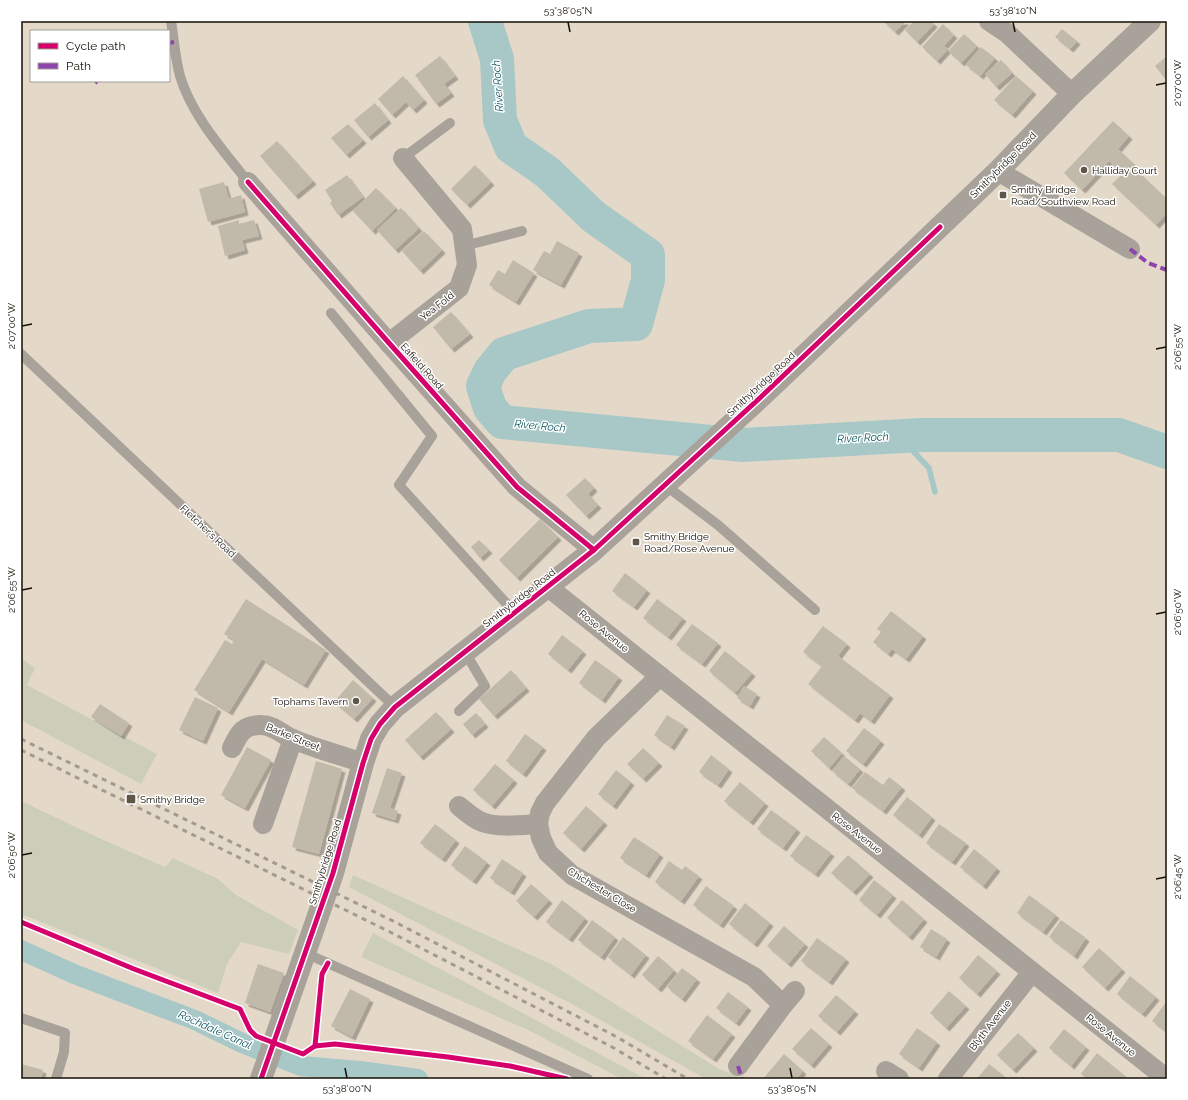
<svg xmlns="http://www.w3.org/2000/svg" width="1188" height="1100" viewBox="0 0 1188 1100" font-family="Raleway,sans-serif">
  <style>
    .green { fill: #cdceba }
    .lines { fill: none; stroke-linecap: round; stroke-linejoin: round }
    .stream { stroke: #a7c8c7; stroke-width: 5.5 }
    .canal { stroke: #a7c8c7; stroke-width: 20 }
    .river { stroke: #a7c8c7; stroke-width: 34 }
    .building { fill: #c1b9aa; filter: url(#shadow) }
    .service { stroke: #a8a29b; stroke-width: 10 }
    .minor { stroke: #a8a29b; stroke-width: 20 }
    .tertiary { stroke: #a8a29b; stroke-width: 22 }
    .rail { stroke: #a39b91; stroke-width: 3; stroke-dasharray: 5 5; stroke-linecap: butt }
    .quiet { stroke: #8e44ad; stroke-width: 4; stroke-dasharray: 8 4; stroke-linecap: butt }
    .cycleway-casing { stroke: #fff; stroke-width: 8 }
    .cycleway { stroke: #d6006c; stroke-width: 5 }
    .ticks { fill: none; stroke: #150f05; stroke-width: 1.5 }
    .poi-dot { fill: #5d5649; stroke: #fff; stroke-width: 1.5 }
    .labels { text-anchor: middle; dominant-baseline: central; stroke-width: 3; stroke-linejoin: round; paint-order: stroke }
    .street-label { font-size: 10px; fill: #150f05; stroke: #fff }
    .poi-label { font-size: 10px; fill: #150f05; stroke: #fff; text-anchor: start }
    .water-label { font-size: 11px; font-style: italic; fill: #0b555d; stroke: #fff }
    .neatline { fill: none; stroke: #150f05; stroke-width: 1.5 }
    .ticks-label { font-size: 10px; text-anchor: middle; fill: #150f05 }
  </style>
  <defs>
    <filter id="shadow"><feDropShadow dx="3.5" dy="3.5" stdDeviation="0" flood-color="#0004"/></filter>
  </defs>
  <rect width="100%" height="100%" fill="#e4d9c8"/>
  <g class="green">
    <polygon points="21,658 35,668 27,685 157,754 141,784 21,720"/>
    <polygon points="21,801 99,838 165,867 173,858 218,879 236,895 298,930 289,954 241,942 227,964 218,993 21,914"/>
    <polygon points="353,875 553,965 719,1069 737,1075 740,1079 706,1079 570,1003 349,887"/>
    <polygon points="373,933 646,1079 622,1079 528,1030 361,957"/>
  </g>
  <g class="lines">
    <polyline class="stream" points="907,437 912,450 929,468 935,492"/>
    <polyline class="canal" points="21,950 74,974 195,1020 242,1043 301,1066 360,1071 418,1079"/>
    <polyline class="river" points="485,21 497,59 500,120 511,147 547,172 594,217 648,255 648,280 636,324 589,326 504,354 490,371 483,386 490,408 502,422 743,445 921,435 1119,435 1167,452"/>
  </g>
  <g class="building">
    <polygon points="883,21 906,21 895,32"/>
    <polygon points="914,21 931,21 934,24 917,42 905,30"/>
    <polygon points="943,24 954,35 944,46 948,49 937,61 922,47"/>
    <polygon points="1062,29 1077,41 1070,49 1055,37"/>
    <polygon points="964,34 977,46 961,63 948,51"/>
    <polygon points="981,47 995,58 980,76 966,65"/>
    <polygon points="440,56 455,76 444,84 451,93 436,104 415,75"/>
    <polygon points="1167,56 1167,81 1155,66"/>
    <polygon points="1001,60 1012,73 996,87 985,74"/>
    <polygon points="403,76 424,100 413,110 406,102 392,115 378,99"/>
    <polygon points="1016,76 1033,91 1012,115 994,100"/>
    <polygon points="375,103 388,120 368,137 354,120"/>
    <polygon points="1113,121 1129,136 1118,149 1134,164 1132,166 1167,199 1167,213 1156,225 1112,184 1122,174 1109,161 1082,190 1064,173"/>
    <polygon points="348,124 363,140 346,155 331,138"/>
    <polygon points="277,141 313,181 295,196 260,156"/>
    <polygon points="475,165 491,182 467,205 451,189"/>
    <polygon points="347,175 363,197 338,215 330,203 332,201 325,190"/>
    <polygon points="224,182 229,199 241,195 245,212 208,222 199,189"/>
    <polygon points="376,188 396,208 372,231 353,211"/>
    <polygon points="401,208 419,228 395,250 377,230"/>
    <polygon points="239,220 239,224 254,220 259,236 242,240 245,250 225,256 218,226"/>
    <polygon points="424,231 442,250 420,271 402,251"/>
    <polygon points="557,241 579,253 561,285 533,270 544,251 550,254"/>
    <polygon points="513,260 534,273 516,302 489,285 498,270 505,274"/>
    <polygon points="451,312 470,334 451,349 433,327"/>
    <polygon points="585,478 594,488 588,494 598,505 586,516 566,495"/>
    <polygon points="540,519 558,537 517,578 499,560"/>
    <polygon points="479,540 489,550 480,558 471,547"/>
    <polygon points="625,573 647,590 634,607 612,591"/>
    <polygon points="246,599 326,650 304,685 262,659 229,712 194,690 225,640 232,644 234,640 224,634"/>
    <polygon points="657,599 683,618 668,637 643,618"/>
    <polygon points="891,611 923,636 906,659 892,649 888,654 873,642 881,632 877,629"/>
    <polygon points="692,624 718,643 702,664 676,645"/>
    <polygon points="823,626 847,644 838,656 890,695 871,721 860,713 855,720 808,684 822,666 803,652"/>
    <polygon points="562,635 583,651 568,670 548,654"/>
    <polygon points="725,651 752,673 735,693 709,671"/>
    <polygon points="595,660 619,677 602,700 579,683"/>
    <polygon points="511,670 526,688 494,716 479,699"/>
    <polygon points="353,680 373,698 354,719 334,702"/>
    <polygon points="744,686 757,694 750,706 737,698"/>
    <polygon points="195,697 218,708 203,741 179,730"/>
    <polygon points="100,704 129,723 121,736 91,717"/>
    <polygon points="436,712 451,729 420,757 405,740"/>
    <polygon points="476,713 485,724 472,735 463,724"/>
    <polygon points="667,715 685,726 671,747 654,735"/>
    <polygon points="864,728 881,741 863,764 846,751"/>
    <polygon points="525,734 543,747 523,774 506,761"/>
    <polygon points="824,737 842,753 829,768 811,751"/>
    <polygon points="247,747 271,760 245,808 221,795"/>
    <polygon points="643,748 659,763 643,779 627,764"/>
    <polygon points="711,755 729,769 718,785 699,772"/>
    <polygon points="844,756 860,769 848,784 832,771"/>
    <polygon points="316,761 342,769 319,854 292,847"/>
    <polygon points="495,764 514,780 492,806 473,790"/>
    <polygon points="387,768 402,773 390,808 398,811 395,820 372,813"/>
    <polygon points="616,770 631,782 613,806 598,794"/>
    <polygon points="865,772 883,785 889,777 902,787 883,811 852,788"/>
    <polygon points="740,782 765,803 750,822 724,801"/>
    <polygon points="907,797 932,817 919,835 893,815"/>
    <polygon points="586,806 604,822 581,849 563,833"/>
    <polygon points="771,810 797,829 783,848 757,829"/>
    <polygon points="435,824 456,840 442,859 420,843"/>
    <polygon points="939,824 966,843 952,862 926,843"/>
    <polygon points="806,835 831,853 815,874 790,856"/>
    <polygon points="634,837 660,854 646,875 620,858"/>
    <polygon points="465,846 487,862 473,881 451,865"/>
    <polygon points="974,849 997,868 983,886 960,867"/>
    <polygon points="848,855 870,874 853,892 831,873"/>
    <polygon points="502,859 523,873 511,892 490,878"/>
    <polygon points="669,861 682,870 685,866 699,876 681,901 655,882"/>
    <polygon points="874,880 893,895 877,915 859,900"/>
    <polygon points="531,884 549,900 534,917 516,901"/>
    <polygon points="706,886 734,906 720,925 693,905"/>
    <polygon points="1029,895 1056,915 1043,932 1017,913"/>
    <polygon points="562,900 585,918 569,939 546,922"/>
    <polygon points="902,900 924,919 909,937 887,918"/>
    <polygon points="745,903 770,923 754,944 729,924"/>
    <polygon points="592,920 615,937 601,957 578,940"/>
    <polygon points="1061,920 1086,938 1074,956 1049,937"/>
    <polygon points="784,926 805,944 788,964 767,946"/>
    <polygon points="931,929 947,939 936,957 920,947"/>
    <polygon points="623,937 646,955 631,975 608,957"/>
    <polygon points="817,938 846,959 829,982 801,961"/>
    <polygon points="1099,948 1122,969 1105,988 1082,967"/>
    <polygon points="978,955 997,971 977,994 959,978"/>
    <polygon points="658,956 674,970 658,989 642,975"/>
    <polygon points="258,964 284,973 270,1012 245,1003"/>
    <polygon points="682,968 697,979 682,999 667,987"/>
    <polygon points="1130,976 1156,997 1142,1014 1117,994"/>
    <polygon points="350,989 370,999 352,1037 331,1026"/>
    <polygon points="949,991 966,1006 946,1028 930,1013"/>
    <polygon points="728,992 748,1007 736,1023 716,1008"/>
    <polygon points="836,995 855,1011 837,1032 818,1016"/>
    <polygon points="1167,1001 1167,1032 1152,1021"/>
    <polygon points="707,1015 732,1034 713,1059 688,1041"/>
    <polygon points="811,1028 829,1044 811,1065 792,1049"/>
    <polygon points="917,1028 937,1042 919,1068 899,1054"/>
    <polygon points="1064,1029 1086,1047 1071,1066 1049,1048"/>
    <polygon points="1018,1033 1034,1048 1013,1070 997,1055"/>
    <polygon points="1097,1053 1129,1079 1087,1079 1081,1074"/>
    <polygon points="784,1054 803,1071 796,1079 763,1079"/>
    <polygon points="21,1064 43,1070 41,1079 21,1079"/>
    <polygon points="989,1064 1008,1079 977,1079"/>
  </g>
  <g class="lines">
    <g class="service">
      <path d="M171,21C174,39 175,58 180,76C192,116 223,150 248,182"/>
      <polyline points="403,158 450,123"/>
      <polyline points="464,246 522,231"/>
      <polyline points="331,313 432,436 399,485 515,613"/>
      <polyline points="21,354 395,707"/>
      <polyline points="665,485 718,525 815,610"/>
      <polyline points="459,711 485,686 465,652"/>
      <polyline points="305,953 588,1079"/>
      <polyline points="21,1018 65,1033 64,1052 56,1079"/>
    </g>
    <g class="minor">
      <polyline points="989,21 1007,33 1072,94"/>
      <polyline points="998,171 1130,249"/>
      <polyline points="248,182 389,343 517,487 594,550"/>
      <polyline points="389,343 459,288 467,265 462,229 403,158"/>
      <polyline points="548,587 1167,1079"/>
      <polyline points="660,676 596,738 545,803 540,813 538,824 541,838 548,853 572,875 754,977 783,1005 738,1066"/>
      <path d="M232,748C239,733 243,725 261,725C275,725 283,736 295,740C317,749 340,755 363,763"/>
      <path d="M459,806C466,812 474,819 482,822C498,828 522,825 538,824"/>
      <polyline points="263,824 293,739"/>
      <polyline points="783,1005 795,991"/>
      <polyline points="886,1071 899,1079"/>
      <polyline points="948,1079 1032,972"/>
    </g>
    <polyline class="tertiary" points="261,1079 333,873 363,763 371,739 380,724 395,707 594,550 763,395 882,282 998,171 1072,94 1150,21"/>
    <g class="rail">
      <polyline points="21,739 395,922 617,1037 688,1079"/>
      <polyline points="21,750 390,932 612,1047 666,1079"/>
    </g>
    <g class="quiet">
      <polyline points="169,43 174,42"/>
      <polyline points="95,83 97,81"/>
      <polyline points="1130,249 1148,263 1167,270"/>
      <polyline points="738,1066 742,1079"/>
    </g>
    <g class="cycleway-casing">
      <g id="cycleway">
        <polyline points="248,182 389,343 517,487 594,550"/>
        <polyline points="21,922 134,969 240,1009 250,1030 256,1036 303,1054 315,1046 335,1044 448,1057 510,1066 567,1079"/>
        <polyline points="315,1046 322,974 328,963"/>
        <polyline points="261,1079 333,873 363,763 371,739 380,724 395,707 594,550 763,395 940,227"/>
      </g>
    </g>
    <use href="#cycleway" class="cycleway"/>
  </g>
  <path class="ticks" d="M568,22L570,32M1013,22L1015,32M1156,85L1166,83M22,326L32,324M1156,349L1166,347M22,590L32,588M1156,614L1166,612M22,855L32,853M1156,879L1166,877M345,1068L347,1078M790,1068L792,1078"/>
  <g class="poi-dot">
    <circle cx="1084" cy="170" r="4"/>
    <rect x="999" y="191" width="8" height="8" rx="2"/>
    <rect x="632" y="538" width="8" height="8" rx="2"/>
    <circle cx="356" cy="701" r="4"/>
    <rect x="126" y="794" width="10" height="10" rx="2"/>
  </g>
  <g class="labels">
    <g class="street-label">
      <text transform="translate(1003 165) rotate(-45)">Smithybridge Road</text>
      <text transform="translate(437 306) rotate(-38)">Yea Fold</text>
      <text transform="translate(422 366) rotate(48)">Eafield Road</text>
      <text transform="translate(761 384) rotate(-43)">Smithybridge Road</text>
      <text transform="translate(208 531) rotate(43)">Fletcher's Road</text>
      <text transform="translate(519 598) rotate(-38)">Smithybridge Road</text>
      <text transform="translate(604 631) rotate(39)">Rose Avenue</text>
      <text transform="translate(293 737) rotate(22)">Barke Street</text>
      <text transform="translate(857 833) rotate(38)">Rose Avenue</text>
      <text transform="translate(325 862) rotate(-73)">Smithybridge Road</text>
      <text transform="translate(602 890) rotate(31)">Chichester Close</text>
      <text transform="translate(990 1025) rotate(-52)">Blyth Avenue</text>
      <text transform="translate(1111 1035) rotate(39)">Rose Avenue</text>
    </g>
    <g class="poi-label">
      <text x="1092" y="170">Halliday Court</text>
      <text x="1011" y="189">Smithy Bridge<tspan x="1011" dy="12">Road/Southview Road</tspan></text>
      <text x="644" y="536">Smithy Bridge<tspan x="644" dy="12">Road/Rose Avenue</tspan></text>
      <text x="348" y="701" text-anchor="end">Tophams Tavern</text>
      <text x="140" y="799">Smithy Bridge</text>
    </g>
    <g class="water-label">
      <text transform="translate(498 86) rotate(-94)">River Roch</text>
      <text transform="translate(540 426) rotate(5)">River Roch</text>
      <text transform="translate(863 438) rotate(-3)">River Roch</text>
      <text transform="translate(215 1030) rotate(24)">Rochdale Canal</text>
    </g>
  </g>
  <rect width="1188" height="1100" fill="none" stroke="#ffffff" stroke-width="44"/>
  <rect x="30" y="30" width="140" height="52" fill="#ffffff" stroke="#a19f9b"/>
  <rect x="38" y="43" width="20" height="6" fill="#d6006c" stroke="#a19f9b"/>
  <text x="66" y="50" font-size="12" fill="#150f05">Cycle path</text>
  <rect x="38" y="63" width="20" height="6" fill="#8e44ad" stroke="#a19f9b"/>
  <text x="66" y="70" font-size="12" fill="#150f05">Path</text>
  <rect x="22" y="22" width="1144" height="1056" class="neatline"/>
  <g class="ticks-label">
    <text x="568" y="14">53°38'05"N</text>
    <text x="1013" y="14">53°38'10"N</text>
    <text transform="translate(1177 83) rotate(-90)" y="4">2°07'00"W</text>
    <text transform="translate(11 326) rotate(-90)" y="4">2°07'00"W</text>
    <text transform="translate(1177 347) rotate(-90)" y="4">2°06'55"W</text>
    <text transform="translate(11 590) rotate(-90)" y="4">2°06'55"W</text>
    <text transform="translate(1177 612) rotate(-90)" y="4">2°06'50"W</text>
    <text transform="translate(11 855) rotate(-90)" y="4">2°06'50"W</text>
    <text transform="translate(1177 877) rotate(-90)" y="4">2°06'45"W</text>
    <text x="347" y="1092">53°38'00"N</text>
    <text x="792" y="1092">53°38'05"N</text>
  </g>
</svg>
